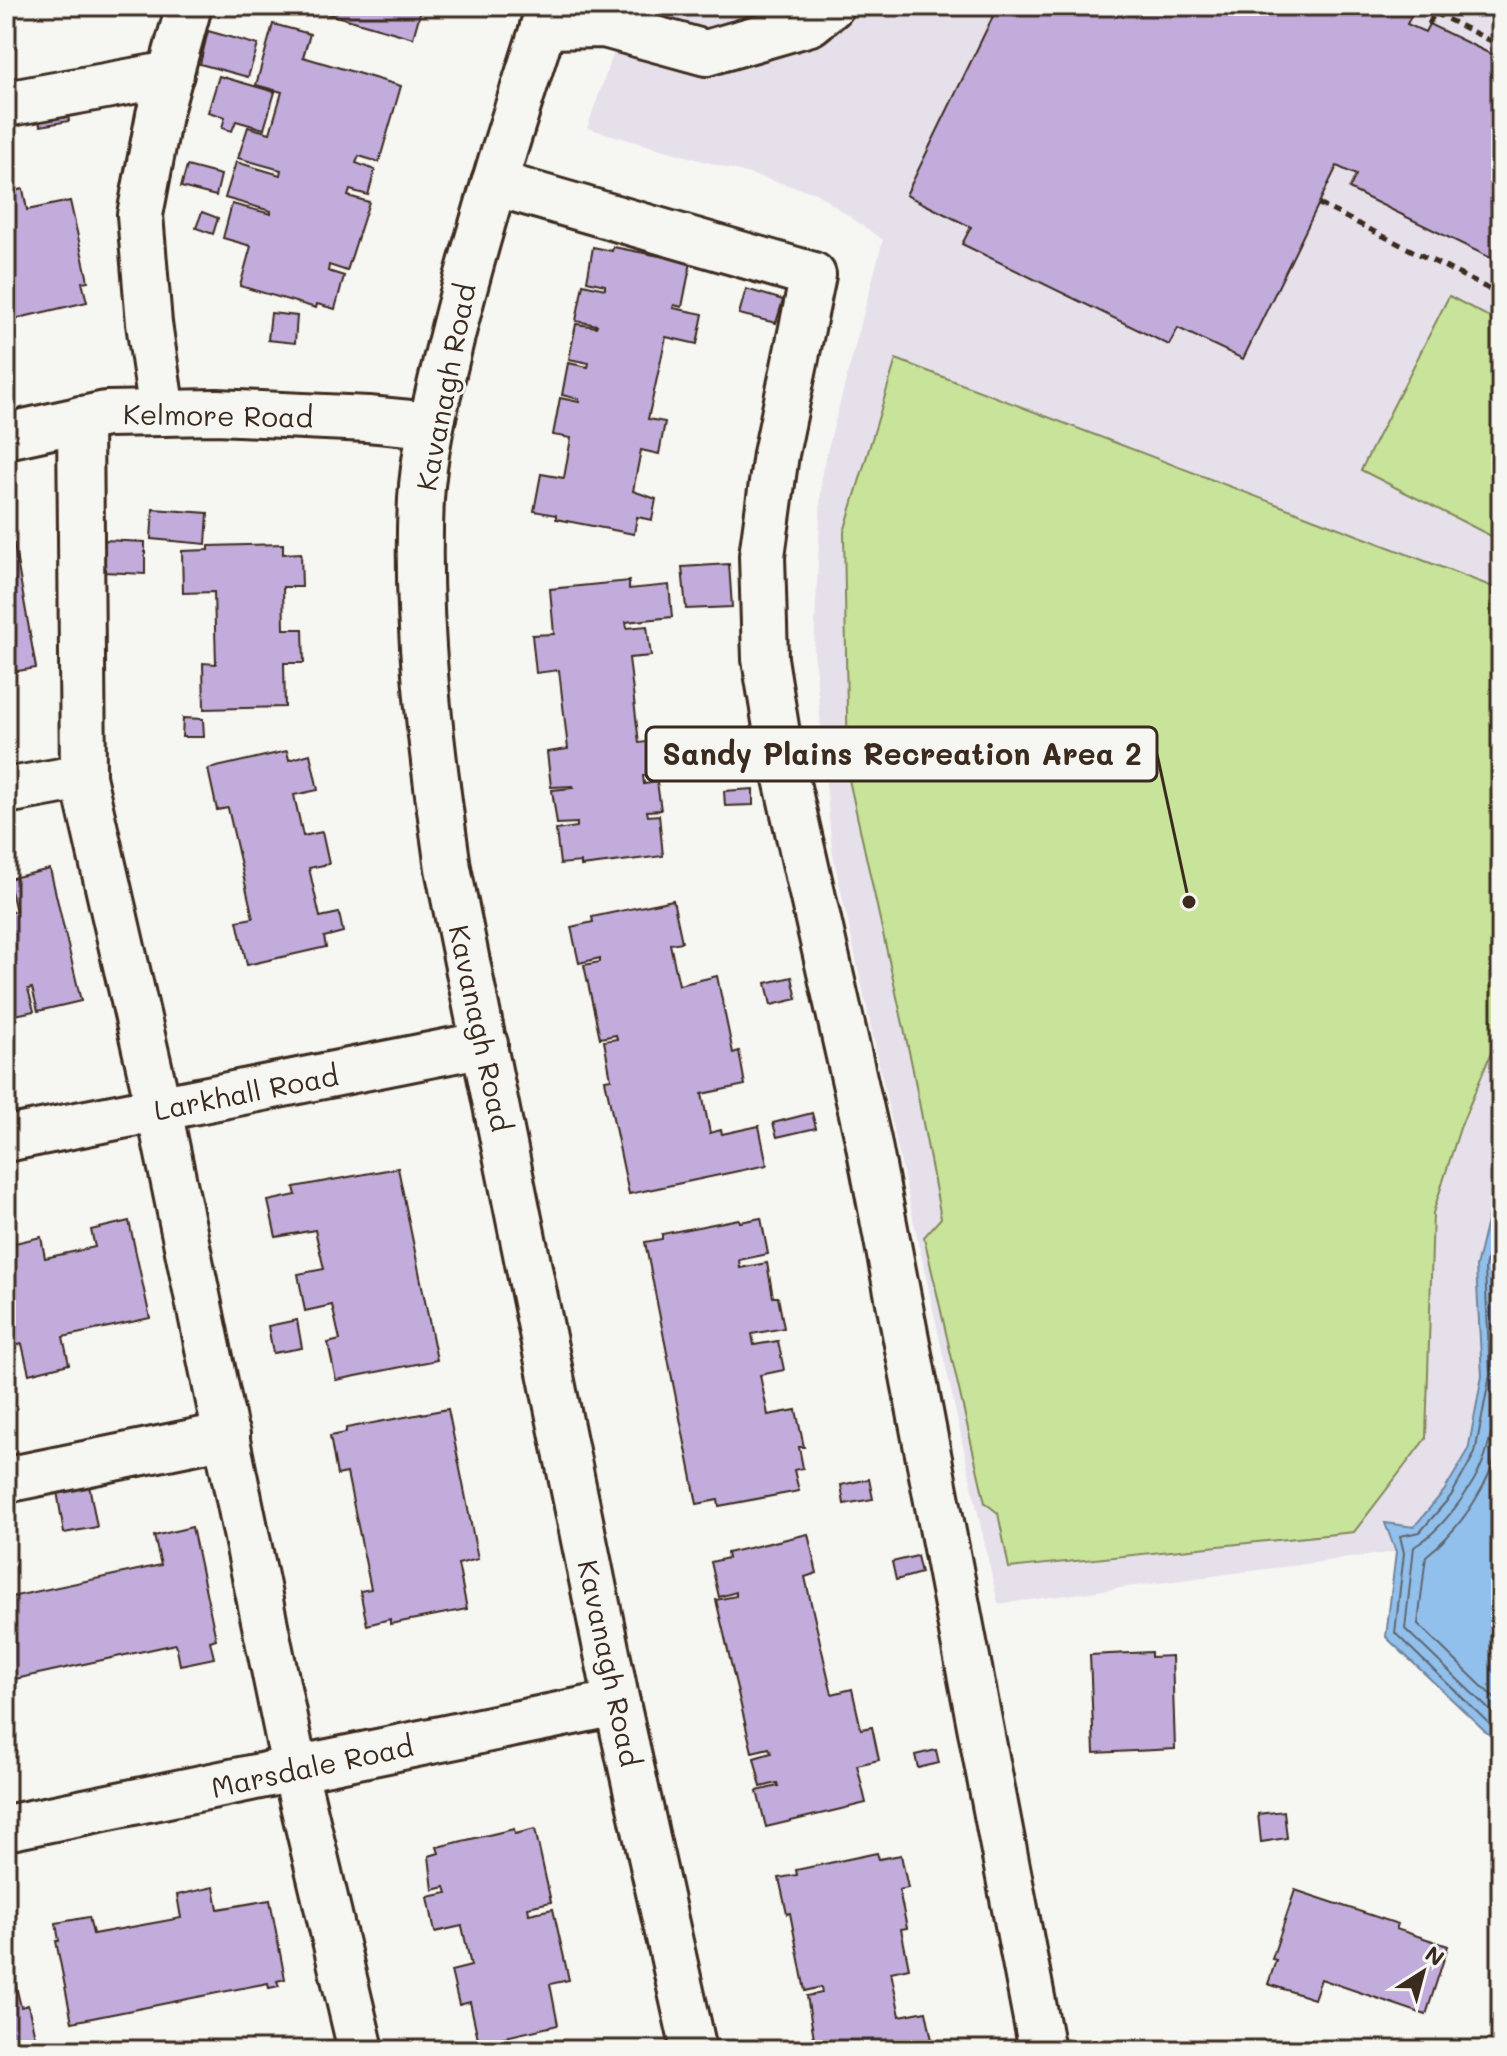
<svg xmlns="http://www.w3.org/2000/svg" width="1507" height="2056" viewBox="0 0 1507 2056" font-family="Mali,sans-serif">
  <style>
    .built { fill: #e6e0eb }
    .green { fill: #c8e39a; stroke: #82865c; stroke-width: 2 }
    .water { fill: #92c0ec; stroke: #6f849a; stroke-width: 2 }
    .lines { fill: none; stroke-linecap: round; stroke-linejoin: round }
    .shore { stroke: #5e6670; stroke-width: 2 }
    .building { fill: #c1acdc; stroke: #3b2a1e; stroke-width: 2 }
    .minor-casing { stroke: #3b2a1e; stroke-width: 50 }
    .path { stroke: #3b2a1e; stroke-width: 5; stroke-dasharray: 8 6; stroke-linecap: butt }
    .minor { stroke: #f6f6f2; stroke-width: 44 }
    .labels { text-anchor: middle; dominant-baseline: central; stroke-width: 6; stroke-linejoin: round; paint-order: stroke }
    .street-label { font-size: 28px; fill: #3b2a1e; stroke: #f6f6f2 }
    .leader { fill: none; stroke: #3b2a1e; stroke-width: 3 }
    .callout-dot { fill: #3b2a1e; stroke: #f6f6f2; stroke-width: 3 }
    .callout { fill: #f6f6f2; stroke: #3b2a1e; stroke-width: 3 }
    .callout-label { font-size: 30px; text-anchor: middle; font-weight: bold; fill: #3b2a1e }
  </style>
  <rect width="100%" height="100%" fill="#f6f6f2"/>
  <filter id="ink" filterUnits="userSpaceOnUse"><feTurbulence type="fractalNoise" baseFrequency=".0125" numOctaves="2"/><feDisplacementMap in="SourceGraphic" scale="16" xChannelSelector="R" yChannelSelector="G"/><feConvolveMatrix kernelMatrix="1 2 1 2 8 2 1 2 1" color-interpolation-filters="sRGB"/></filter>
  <g filter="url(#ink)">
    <polygon class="built" points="630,6 1501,6 1501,1163 1476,1267 1482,1376 1468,1451 1444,1491 1396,1552 998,1604 832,850 814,651 822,471 883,240 816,193 587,128"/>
    <g class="green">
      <polygon points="1449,296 1501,323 1501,541 1361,470"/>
      <polygon points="896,359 1501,590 1501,1029 1460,1128 1433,1213 1426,1438 1354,1532 1009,1568 998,1513 985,1503 924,1237 941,1218 912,1065 848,775 844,532"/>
    </g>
    <polygon class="water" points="1501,1163 1501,1746 1386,1637 1396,1552 1385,1523 1414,1527 1444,1491 1468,1451 1482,1376 1476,1267"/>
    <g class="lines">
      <g class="shore">
        <polyline points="1501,1198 1485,1268 1490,1375 1475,1453 1451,1496 1420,1532 1400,1536 1404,1553 1395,1633 1501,1735"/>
        <path d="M1501,1242C1490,1290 1503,1330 1500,1377C1498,1400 1492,1435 1485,1456C1475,1486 1440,1532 1414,1547L1405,1629L1501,1721"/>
        <path d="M1501,1436C1493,1480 1462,1528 1426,1556L1418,1624L1501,1705"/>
      </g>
    </g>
    <g class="building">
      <polygon points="317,6 422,6 413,38 315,10"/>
      <polygon points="998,6 1416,6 1407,24 1425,32 1429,24 1501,59 1501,263 1349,189 1356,175 1337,166 1243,359 1178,328 1169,345 962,244 971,227 906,195"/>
      <polygon points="273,24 310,34 303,57 401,86 379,162 359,156 356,163 375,170 368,195 350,190 348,196 369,202 347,271 329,265 328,271 344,276 335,309 317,304 316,308 240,286 251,246 223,238 232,204 271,214 271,211 225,198 236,162 280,175 281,170 238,158 248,127 270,133 282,92 256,85"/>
      <polygon points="208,31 258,45 248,77 200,64"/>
      <polygon points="219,76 275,92 264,129 236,121 232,131 222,128 225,117 208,112"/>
      <polygon points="65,99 69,121 40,126 37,103"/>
      <polygon points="187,166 221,175 216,196 181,187"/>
      <polygon points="23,189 27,210 70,201 88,281 82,282 87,302 14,319 9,297 6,297 10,315 6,316 6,193"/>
      <polygon points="202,212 218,218 213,234 196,228"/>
      <polygon points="593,247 612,251 613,247 691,262 682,307 674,305 673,308 703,314 697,344 666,337 648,419 665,422 659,454 641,450 633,491 656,499 652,520 637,517 634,534 556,519 556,515 534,511 541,474 564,478 571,438 553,435 560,398 579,402 579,399 562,395 568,363 588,367 589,363 569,359 576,324 596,327 597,325 576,321 583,284 605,289 605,285 587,281"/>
      <polygon points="746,289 783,300 776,323 739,314"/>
      <polygon points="271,313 297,316 295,343 268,340"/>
      <polygon points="153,509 208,513 206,544 151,539"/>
      <polygon points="104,540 145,542 145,574 103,572"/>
      <polygon points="14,544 36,668 6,673 6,546"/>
      <polygon points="283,544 283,554 301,553 302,587 283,587 284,629 303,629 304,663 284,663 285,707 204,709 203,663 216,664 214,592 183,593 182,551 209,550 209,546"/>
      <polygon points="729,564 732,607 686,609 682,567"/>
      <polygon points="629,581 629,589 669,585 672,617 626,622 627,628 647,626 651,656 629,658 639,743 671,739 675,773 643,776 644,784 657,782 661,810 647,811 648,816 659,815 663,856 581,866 581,862 560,864 556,830 577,827 577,823 557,824 552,790 574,788 573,786 551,787 547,752 568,749 559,670 536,673 532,635 554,634 550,589"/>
      <polygon points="183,718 203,719 204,737 182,737"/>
      <polygon points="287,751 289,760 310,754 318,790 294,795 303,836 322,832 329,864 309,868 320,917 339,913 343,932 324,937 326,947 247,965 237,921 253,918 228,808 217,810 208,769"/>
      <polygon points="753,789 753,805 725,806 724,791"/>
      <polygon points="50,869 81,1001 38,1011 32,988 28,989 34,1011 6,1017 6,891 11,912 16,911 8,879"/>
      <polygon points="673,900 682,942 670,944 679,985 717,976 733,1053 739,1051 745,1085 702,1094 710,1133 721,1130 722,1134 759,1126 767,1165 629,1194 605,1080 611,1079 604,1041 617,1039 616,1035 600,1038 584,965 600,962 600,958 579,963 571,927 593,922 592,917"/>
      <polygon points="792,977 797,999 771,1005 766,983"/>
      <polygon points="812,1113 816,1128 777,1137 773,1123"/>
      <polygon points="398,1168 437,1360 336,1380 328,1343 340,1340 332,1305 305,1311 298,1274 324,1269 315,1230 276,1237 268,1201 296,1195 294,1187"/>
      <polygon points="761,1218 768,1254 739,1260 740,1268 767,1263 773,1297 778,1297 784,1328 752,1334 754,1345 778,1341 784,1370 760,1375 768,1415 796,1410 804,1447 799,1447 803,1468 794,1470 799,1491 719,1506 718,1500 697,1504 645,1242 662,1239 662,1234 739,1219 740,1222"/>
      <polygon points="129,1221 150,1318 63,1337 69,1364 29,1374 22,1344 6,1348 6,1245 41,1237 45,1258 95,1247 91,1230"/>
      <polygon points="297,1320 302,1348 273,1353 268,1326"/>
      <polygon points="448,1409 478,1559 458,1564 467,1609 390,1624 390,1619 367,1625 360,1591 371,1589 347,1473 337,1475 330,1436 346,1433 346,1428"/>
      <polygon points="869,1479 873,1499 844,1504 841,1485"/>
      <polygon points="89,1485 97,1527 64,1533 57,1491"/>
      <polygon points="192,1527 216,1639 210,1641 214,1658 180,1665 176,1644 6,1681 6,1598 161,1565 154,1536"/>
      <polygon points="808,1534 817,1573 805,1577 832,1694 852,1689 861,1729 872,1727 879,1760 857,1765 866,1803 766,1827 757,1791 778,1786 777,1783 761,1787 754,1758 771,1753 769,1748 752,1752 716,1600 736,1596 736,1592 719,1597 711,1562 728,1558 727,1553"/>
      <polygon points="917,1556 921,1573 896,1580 892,1562"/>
      <polygon points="1151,1652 1151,1657 1172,1656 1175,1749 1094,1753 1090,1655"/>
      <polygon points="936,1750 939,1763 918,1768 915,1755"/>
      <polygon points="1284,1811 1287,1838 1261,1842 1258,1814"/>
      <polygon points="514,1829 515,1834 535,1829 551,1902 528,1907 529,1914 553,1909 569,1980 550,1984 558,2025 479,2043 470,2002 459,2005 451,1971 471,1966 462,1926 435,1932 428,1897 447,1893 445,1887 433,1890 429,1856 439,1853 437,1847"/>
      <polygon points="877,1853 879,1859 901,1855 908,1888 899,1890 907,1928 901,1929 909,1968 891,1972 900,2016 926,2011 932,2040 917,2042 919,2050 816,2050 807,1996 822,1993 821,1987 805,1991 790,1913 787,1914 779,1878 797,1875 796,1870"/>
      <polygon points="214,1887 218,1909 270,1900 285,1979 277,1981 279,1986 269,1988 268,1983 72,2022 56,1941 59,1941 56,1923 89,1917 93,1934 181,1918 177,1895"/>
      <polygon points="1295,1890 1398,1924 1396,1929 1448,1946 1426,2015 1321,1979 1314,1999 1268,1984 1276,1960 1272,1959"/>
      <polygon points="9,1958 21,2007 28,2005 38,2050 6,2050 6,1959"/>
    </g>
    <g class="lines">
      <g class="minor-casing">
        <g id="minor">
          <path d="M550,6C514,118 478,230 450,344C438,395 424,447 421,499C415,623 431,747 448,868L617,1703L694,2050"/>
          <polyline points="543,26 604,25 706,53 810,23 831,6"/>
          <polyline points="6,104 171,74"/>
          <polyline points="494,183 813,275 776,454 762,556 765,659 780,752 868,1140 1042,2050"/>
          <polyline points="162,413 149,323 140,215 159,115 189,6"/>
          <polyline points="80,419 83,777 159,1110 295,1771 361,2050"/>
          <polyline points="6,436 106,414 217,412 368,419 431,425"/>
          <polyline points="6,791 83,777"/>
          <polyline points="6,1139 485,1044"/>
          <polyline points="6,1480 227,1435"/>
          <polyline points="6,1828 617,1703"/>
        </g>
      </g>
      <g class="path">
        <polyline points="1435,13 1501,46"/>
        <polyline points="1429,24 1438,6"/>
        <polyline points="1319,204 1501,295"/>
      </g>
      <use href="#minor" class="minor"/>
    </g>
  </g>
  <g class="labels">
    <g class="street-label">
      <text transform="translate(445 387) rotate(-79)">Kavanagh Road</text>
      <text transform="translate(218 415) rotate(1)">Kelmore Road</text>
      <text transform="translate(481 1028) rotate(78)">Kavanagh Road</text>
      <text transform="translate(246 1092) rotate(-11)">Larkhall Road</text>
      <text transform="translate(610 1663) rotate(78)">Kavanagh Road</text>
      <text transform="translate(312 1766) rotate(-12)">Marsdale Road</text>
    </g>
  </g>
  <path class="leader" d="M1189 902L1157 754"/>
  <circle class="callout-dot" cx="1189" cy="902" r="8"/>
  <rect class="callout" x="646" y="727" width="511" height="54" rx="8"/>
  <g class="callout-label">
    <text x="902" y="765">Sandy Plains Recreation Area 2</text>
  </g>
  <rect width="1507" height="2056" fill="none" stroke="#f6f6f2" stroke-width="32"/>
  <rect x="16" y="16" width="1475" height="2024" fill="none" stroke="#3b2a1e" stroke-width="3" filter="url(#ink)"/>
  <g transform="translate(1423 1972) rotate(36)" stroke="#f6f6f2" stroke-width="6" paint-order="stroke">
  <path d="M0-6L14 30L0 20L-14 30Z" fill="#3b2a1e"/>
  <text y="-12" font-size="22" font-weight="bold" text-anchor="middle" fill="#3b2a1e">N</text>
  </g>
</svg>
